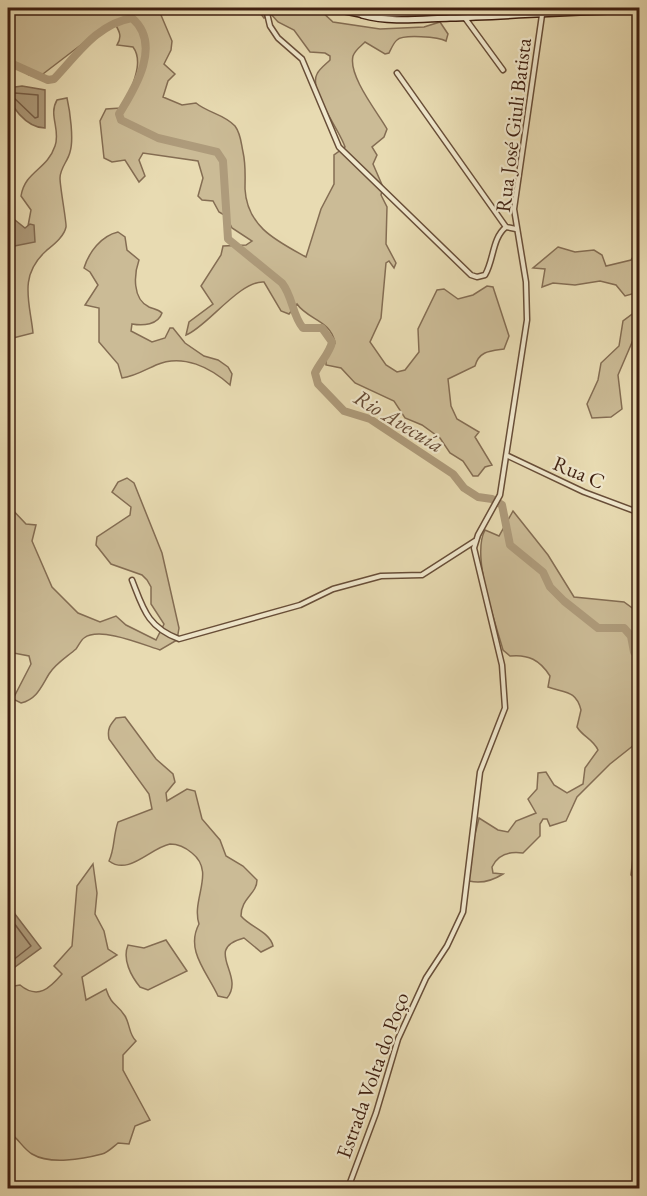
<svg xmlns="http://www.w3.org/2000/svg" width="647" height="1196" viewBox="0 0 647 1196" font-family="'EB Garamond',serif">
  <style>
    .green { fill: #cbbb96; stroke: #846d53; stroke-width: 1.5 }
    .water { fill: #ae9b7b; stroke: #816950; stroke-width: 1.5 }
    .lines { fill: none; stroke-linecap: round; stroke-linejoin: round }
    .shore { stroke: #765d46; stroke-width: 1.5 }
    .river { stroke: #ae9b7b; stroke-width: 8 }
    .street-casing { stroke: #684e38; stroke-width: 7 }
    .secondary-casing { stroke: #3e1f10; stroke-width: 8 }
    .street { stroke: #f0e8cd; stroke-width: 4 }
    .secondary { stroke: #f0e8cd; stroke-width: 5 }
    .labels { text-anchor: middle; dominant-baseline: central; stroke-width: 4.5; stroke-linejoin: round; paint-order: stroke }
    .street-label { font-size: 21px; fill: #3e1f10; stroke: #f0e8cd }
    .water-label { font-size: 22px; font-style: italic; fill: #654a35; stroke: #f0e8cd }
  </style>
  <rect width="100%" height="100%" fill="#e8dbb2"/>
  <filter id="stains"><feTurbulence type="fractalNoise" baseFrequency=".00333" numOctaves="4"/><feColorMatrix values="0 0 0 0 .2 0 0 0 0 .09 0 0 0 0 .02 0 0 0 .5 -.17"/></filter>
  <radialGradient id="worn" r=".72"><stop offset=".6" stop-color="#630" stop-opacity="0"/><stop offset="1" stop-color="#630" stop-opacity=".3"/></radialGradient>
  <g class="green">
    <path d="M8,8H158L172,41L171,50L164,64L175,74L168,81L163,97L182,105L196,103C208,113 224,114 235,126C241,134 241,143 243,152C246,165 245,176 245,189C247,227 277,241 306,257L321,209L334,184V155L345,147C340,130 308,90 317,74C319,69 326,64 330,60V56L325,53L310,52L294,30L278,22L269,12L264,18L256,8H313L321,11L333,22L380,29L424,27L440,22L448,34L446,41C439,37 403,34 397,40C394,42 391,49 389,53L385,54L365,42C361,46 355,50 353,56C348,76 378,113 387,129L384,137L372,147L377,155L373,164L383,187L381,195L387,207L386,244L396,263L394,268L389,261L386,263L381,318L370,342L386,365L397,372L405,370L419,352L418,329L437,290L444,289L458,299L473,295L487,286L493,287L509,336L504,349C490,351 479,351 475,366L448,379L451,406L457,419L479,432L475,437L492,465L485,467L478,476H473L463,461L450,453L440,438L422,425L405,418L394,401L355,383L341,368L326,365V358L335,343C331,320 308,320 297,304L289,314L281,311L264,282C240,280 206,328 186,335L189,322L213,304L201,286L221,255L223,246L246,245L252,241L232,228L226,216L219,212L213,201L202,200L198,196L203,178L198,161L143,153L139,160L145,176L139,182L125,160L112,162L104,158L100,121L106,109L121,108L126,105C130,88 145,63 133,47L117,45C122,37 120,32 115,24L86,41L39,77L29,75L8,61Z"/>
    <path d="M67,98C70,111 74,140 70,152C68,161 60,168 60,178C60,188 67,224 66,227C64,237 53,245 46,251C18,276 30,303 33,333L9,339L8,245L28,226L31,210L21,196C25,171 47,170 55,146C61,130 48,115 57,100Z"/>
    <path d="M118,232L125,237L127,250L139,260C134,274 132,299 149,307C154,309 158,309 162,313C158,325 143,326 132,324L131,331L152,342L165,338L170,328H173L185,343L204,356L218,360L228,367L232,374L230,385C211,368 183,353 156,365C145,370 133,377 122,378L118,364L99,342V308L85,305L98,285L90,272L84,268C89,252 101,236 118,232Z"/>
    <polygon points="558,247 575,252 594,250 602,255 606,266 631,260 639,248 639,292 625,296 616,285 600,281 575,285 553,283 542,287 545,269 533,268"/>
    <polygon points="639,309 639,326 618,375 622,409 611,417 592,418 587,404 598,380 601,363 619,346 623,321"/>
    <path d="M127,478L134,483L162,553L179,628L177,640L160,650C144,645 100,626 84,638C81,640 79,645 76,649C67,657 56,663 49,674C41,687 37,699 21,703L13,699L31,664L29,656L8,652V505L26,524L36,525L32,541L52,587L78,613L100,622L116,616L126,625L156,640L164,624L151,604V587L147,580L142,575L111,564L96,545L97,537L130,515L131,507L112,492L118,482Z"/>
    <path d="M513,511L548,555L574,597L624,602L639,613V741L610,764L577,797L566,821L550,826L547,819H543L540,824V836L523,853C509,851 498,854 492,867L493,873L503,874C492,881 482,884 469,881L471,850L479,818L498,830L508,832L516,821L536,813L528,799L537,789L538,773L546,772L554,785L567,793L583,784L585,768L598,750C593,739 583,737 577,727L581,710C576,690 565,693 548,687L550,676C540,660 528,654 510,656L503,650C495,621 471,556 485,530L499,536Z"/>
    <path d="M125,717L156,759L173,774L175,782L166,793L167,801L187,789L195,791L202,819L220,840L226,856L243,866L257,880C257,894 241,898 241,916C250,927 270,932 273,946L261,952L244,938C202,949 246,975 227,998L218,996C207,972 185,950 199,924C191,899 216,872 192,853C185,847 178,844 170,844C150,848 129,876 109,861C115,848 113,836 118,822L152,809L149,794L109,739C107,729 110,725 116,718Z"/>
    <polygon points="633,857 636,858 639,882 631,875"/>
    <path d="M93,864L97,893L95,914L104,931L108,949L117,955L82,977L86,1000L106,989C112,1007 117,1003 125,1016C130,1024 129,1035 136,1041L123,1055V1070L150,1120L135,1126L129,1144L118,1143C113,1147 107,1153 102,1154C83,1159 50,1165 32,1154C22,1148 18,1137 8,1132V987L20,985C38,1000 50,988 62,974L54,966L72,946L77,886Z"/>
    <path d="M166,940L187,971L148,990L140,987C131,976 122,959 128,945L144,948Z"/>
  </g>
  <g class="water">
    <rect x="634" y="49" width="5" height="30"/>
    <path d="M22,86L45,90V128C27,128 7,105 8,88Z"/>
    <polygon points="15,220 25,228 30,224 34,225 35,242 9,247 8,221"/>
    <polygon points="8,905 41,948 8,972"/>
  </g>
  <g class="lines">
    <g class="shore">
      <polygon points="15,93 38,95 38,117 35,118 12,96"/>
      <polyline points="8,915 31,946 8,964"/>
    </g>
    <path class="river" d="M8,62L48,80L54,79C77,55 97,24 132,18C162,44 136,87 119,114L121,120L158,138L217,152L223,161L228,239L282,283C293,297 292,315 303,328H322L332,342C330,353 320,362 315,373L318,384L344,411L370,419L453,474L464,488L478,497L492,499L502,505L510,545L543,572L550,587L564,601L598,628H624L631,636L634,652L640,655"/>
    <g class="street-casing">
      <g id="street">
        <path d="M266,9L270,26L278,38L302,59L339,147L471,275L477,277L485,275C494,260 492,238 506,227"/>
        <polyline points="465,18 503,70"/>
        <polyline points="397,73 506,227 516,229"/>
        <polyline points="508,456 584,492 640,513"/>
        <path d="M132,580C143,608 147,627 179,639L300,605L333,589L381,576L422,575L475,541"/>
        <polyline points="348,1188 376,1113 398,1039 426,978 447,946 463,912 480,772 505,708 502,665 474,548 478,535 500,495 527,320 526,282 514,209 543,8"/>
      </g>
    </g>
    <g class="secondary-casing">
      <g id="secondary">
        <polyline points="330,8 365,15 535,8"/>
        <path d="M362,15C391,23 420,19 450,18C513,16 576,11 640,10"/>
      </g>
    </g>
    <use href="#street" class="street"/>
    <use href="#secondary" class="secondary"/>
  </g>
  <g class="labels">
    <g class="street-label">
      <text transform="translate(513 125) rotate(-83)">Rua José Giuli Batista</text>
      <text transform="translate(579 472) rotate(23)">Rua C</text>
      <text transform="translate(372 1075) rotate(-70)">Estrada Volta do Poço</text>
    </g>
    <g class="water-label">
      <text transform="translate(399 421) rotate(31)">Rio Avecuía</text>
    </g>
  </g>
  <rect width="647" height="1196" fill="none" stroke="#e8dbb2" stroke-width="30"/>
  <rect x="9" y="9" width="629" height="1178" fill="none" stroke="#3e1f10" stroke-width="3"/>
  <rect x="15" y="15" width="617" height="1166" fill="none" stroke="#3e1f10" stroke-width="1.5"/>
  <rect width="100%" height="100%" filter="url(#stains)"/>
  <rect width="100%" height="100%" fill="url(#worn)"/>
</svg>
